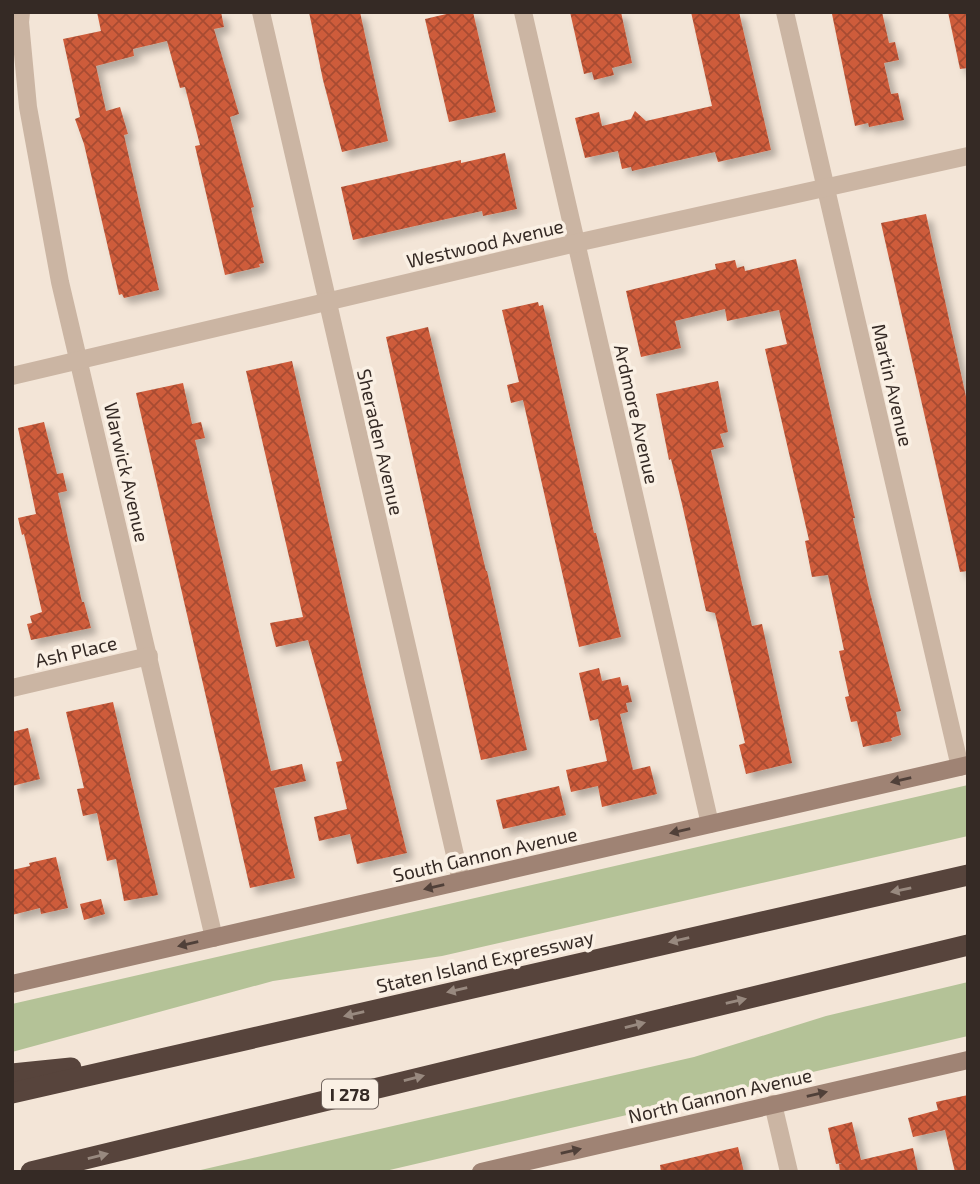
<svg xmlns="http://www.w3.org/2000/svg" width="980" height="1184" viewBox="0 0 980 1184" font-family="'Exo 2',sans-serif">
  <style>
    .grass { fill: #b4c297 }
    .building { fill: url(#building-cross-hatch); filter: url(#shadow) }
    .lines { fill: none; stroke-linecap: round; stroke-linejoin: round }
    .street { stroke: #cbb5a3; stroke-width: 18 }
    .secondary { stroke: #9f8374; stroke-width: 18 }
    .highway { stroke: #57443c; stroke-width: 21 }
    .oneway { fill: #504039 }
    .oneway2 { fill: #98897f }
    .labels { text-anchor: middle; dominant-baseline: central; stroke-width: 7; stroke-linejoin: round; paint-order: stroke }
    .shield { fill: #faf0e4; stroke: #70655e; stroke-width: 2 }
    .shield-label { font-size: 18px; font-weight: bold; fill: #352a25 }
    .street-label { font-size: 19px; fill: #352a25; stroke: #faf0e4 }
  </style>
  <defs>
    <pattern id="building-cross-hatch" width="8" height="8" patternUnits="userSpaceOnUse" patternTransform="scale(1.75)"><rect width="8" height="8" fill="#ce5c3a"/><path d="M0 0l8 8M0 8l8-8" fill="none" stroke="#a84c31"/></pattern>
    <filter id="shadow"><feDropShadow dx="6" dy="6" stdDeviation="3.5" flood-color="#0004"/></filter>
  </defs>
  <rect width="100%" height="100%" fill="#f3e5d7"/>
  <g class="grass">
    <polygon points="968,785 968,836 442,956 273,981 12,1052 12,1004"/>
    <polygon points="968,982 968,1036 381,1172 192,1172 694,1057 826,1016"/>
  </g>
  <g class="building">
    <polygon points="97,12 221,12 224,27 214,29 239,114 230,117 254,207 251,208 264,263 259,264 260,267 225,275 195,146 200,145 185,87 180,88 167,41 133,49 134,56 96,66 106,111 120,107 128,134 124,135 159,290 124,298 122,294 119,295 84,144 75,119 80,117 63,39 101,31"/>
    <polygon points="309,12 360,12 388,141 342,152 323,80"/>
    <polygon points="455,12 473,12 496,112 449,122 425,19"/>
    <polygon points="570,12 621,12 632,63 612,68 614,75 594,80 592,72 584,74"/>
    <polygon points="691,12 739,12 771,150 718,162 715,152 632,171 631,167 622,169 618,151 585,158 575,118 599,112 602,126 631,119 635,111 646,121 712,106"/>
    <polygon points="842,12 882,12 889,43 895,42 899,60 884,63 891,94 898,93 904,120 869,127 868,123 855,126 832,14"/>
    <polygon points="948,12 968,12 968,68 960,69"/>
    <polygon points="505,153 517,209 483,216 482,211 353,240 341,187 461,160 461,163"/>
    <polygon points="926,214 968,406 968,571 960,572 881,223"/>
    <polygon points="796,259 855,518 853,518 869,589 901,711 896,712 901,735 891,738 892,741 863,747 857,721 851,722 845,697 849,696 839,651 844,650 828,575 812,577 805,541 809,540 765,349 787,344 779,310 727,321 725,309 675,321 681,348 641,357 626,291 716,269 715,264 735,260 737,268 744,266 745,271"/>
    <polygon points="538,302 539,306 543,305 594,533 596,533 621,637 579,647 523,400 511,403 507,385 519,382 502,310"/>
    <polygon points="428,327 486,571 487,571 527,750 481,760 386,337"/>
    <polygon points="292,361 363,675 407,853 357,864 350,834 319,841 314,817 347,809 336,762 342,761 308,640 276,647 270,623 303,617 246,371"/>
    <polygon points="718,381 728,432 720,434 724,447 711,450 752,626 762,624 792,763 746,774 739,745 745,743 715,613 706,611 682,504 671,459 669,460 656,394"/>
    <polygon points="183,383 192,424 201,422 205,438 195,440 271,771 302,764 306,781 274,788 295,878 250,888 136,393"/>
    <polygon points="44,422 57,474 63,473 67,491 58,493 82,602 84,602 91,628 31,640 27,624 32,623 30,616 42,612 24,534 22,535 18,518 36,514 18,428"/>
    <polygon points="599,668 602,681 620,677 622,686 628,685 632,702 626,703 628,712 620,714 633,770 650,766 657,794 602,807 598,786 571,792 566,770 607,761 598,719 590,721 579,673"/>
    <polygon points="113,702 158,895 124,901 116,859 107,861 97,813 83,816 77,789 84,788 66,712"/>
    <polygon points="28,728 40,779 12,786 12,732"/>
    <polygon points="559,786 566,815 503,829 496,800"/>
    <polygon points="56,857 68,908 41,914 40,908 12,915 12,870 30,866 29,863"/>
    <polygon points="101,899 105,914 84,920 80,904"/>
    <polygon points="968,1095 968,1172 955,1172 945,1130 913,1137 908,1118 938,1110 936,1102"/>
    <polygon points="852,1122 861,1160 913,1148 918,1172 840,1172 839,1164 842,1163 836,1164 828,1128"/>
    <polygon points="738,1147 744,1172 661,1172 660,1165"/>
  </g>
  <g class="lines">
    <g class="street">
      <polyline points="21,12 20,22 28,107 60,282 214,938"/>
      <polyline points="261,12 461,881"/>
      <polyline points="523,12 710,824"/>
      <polyline points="785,12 960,767"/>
      <polyline points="12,376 576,243 968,156"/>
      <polyline points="12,688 149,656"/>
      <polyline points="773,1104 789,1172"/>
    </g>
    <g class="secondary">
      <polyline points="12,984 968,765"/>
      <polyline points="481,1172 968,1060"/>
    </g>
    <g class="highway">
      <polyline points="12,1074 71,1068"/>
      <polyline points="12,1093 968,875"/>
      <polyline points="31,1172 968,945"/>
    </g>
  </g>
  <defs><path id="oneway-solid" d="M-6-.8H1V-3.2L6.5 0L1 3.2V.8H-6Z" transform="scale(1.75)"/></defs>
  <g class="oneway">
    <use href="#oneway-solid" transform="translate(901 780) rotate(167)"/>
    <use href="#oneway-solid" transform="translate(680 831) rotate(167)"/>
    <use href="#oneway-solid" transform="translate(434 887) rotate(167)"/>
    <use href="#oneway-solid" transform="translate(188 944) rotate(167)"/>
    <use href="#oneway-solid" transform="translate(817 1094) rotate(-13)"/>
    <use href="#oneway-solid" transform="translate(571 1151) rotate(-13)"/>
  </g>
  <g class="oneway2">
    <use href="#oneway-solid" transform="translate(901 890) rotate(168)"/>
    <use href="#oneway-solid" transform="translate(679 940) rotate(167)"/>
    <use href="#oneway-solid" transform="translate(457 990) rotate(167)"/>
    <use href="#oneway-solid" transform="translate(736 1001) rotate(-13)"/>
    <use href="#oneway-solid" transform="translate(354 1014) rotate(167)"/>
    <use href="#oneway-solid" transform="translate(635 1025) rotate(-14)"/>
    <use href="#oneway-solid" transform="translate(414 1078) rotate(-14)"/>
    <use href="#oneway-solid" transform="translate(98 1156) rotate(-14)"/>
  </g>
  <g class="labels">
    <rect class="shield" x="322" y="1079.5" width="56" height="29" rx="5"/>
    <g class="shield-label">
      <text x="350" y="1094">I 278</text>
    </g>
    <g class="street-label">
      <text transform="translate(485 243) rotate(-13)">Westwood Avenue</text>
      <text transform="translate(893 385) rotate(77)">Martin Avenue</text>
      <text transform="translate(637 414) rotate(77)">Ardmore Avenue</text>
      <text transform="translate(381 442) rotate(77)">Sheraden Avenue</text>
      <text transform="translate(127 472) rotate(77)">Warwick Avenue</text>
      <text transform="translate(76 651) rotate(-13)">Ash Place</text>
      <text transform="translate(485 854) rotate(-13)">South Gannon Avenue</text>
      <text transform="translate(485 961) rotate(-13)">Staten Island Expressway</text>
      <text transform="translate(720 1095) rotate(-13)">North Gannon Avenue</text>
    </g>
  </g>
  <rect width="980" height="1184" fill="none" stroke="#352a25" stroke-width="28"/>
</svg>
